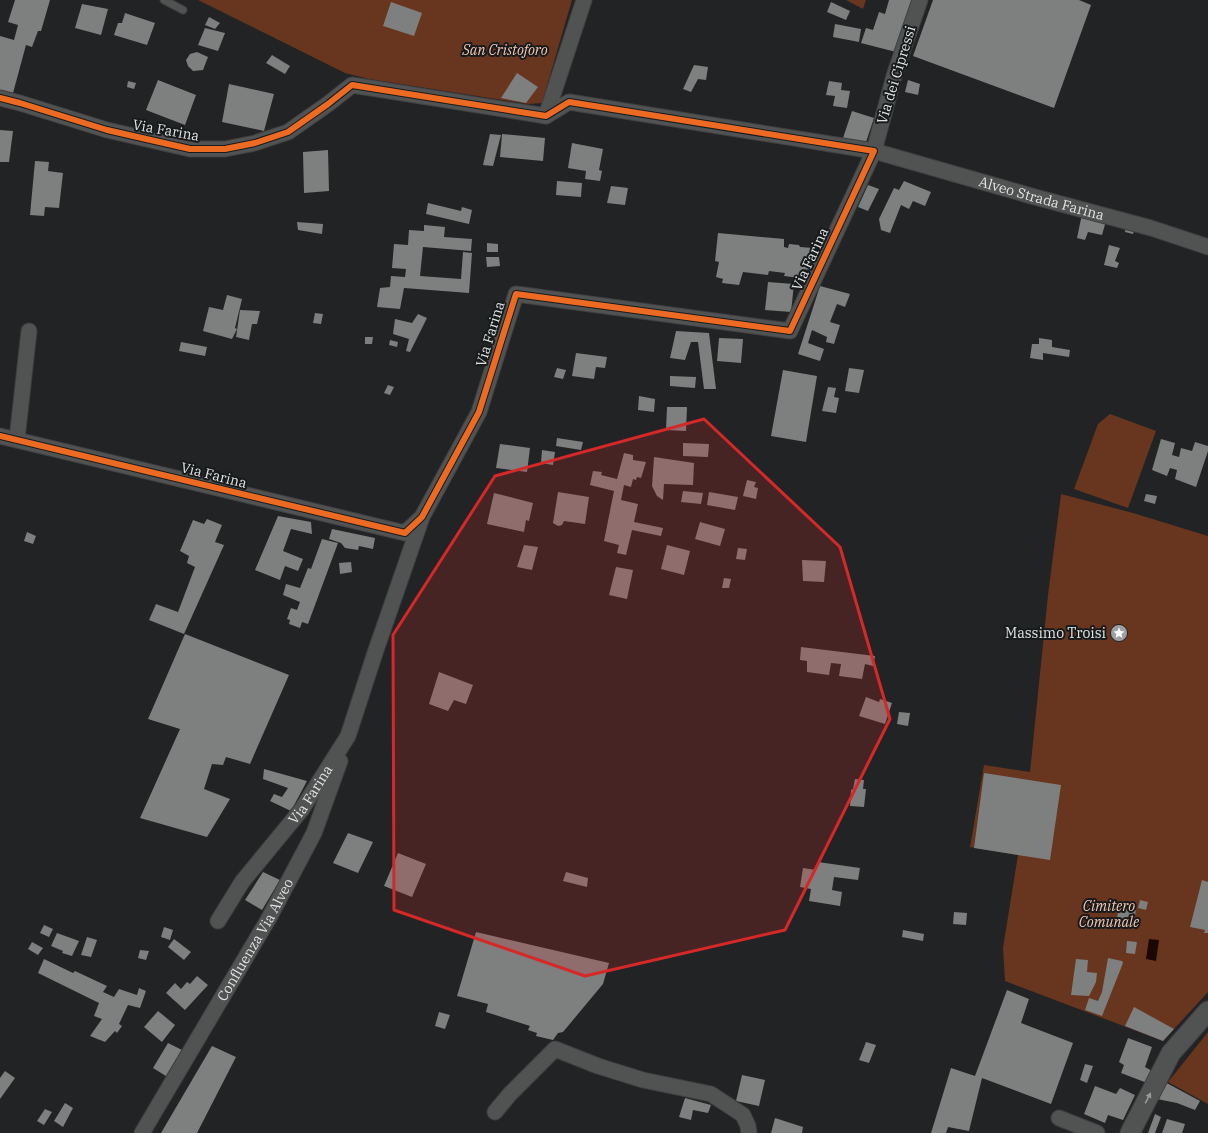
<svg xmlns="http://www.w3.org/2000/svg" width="1208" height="1133" viewBox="0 0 1208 1133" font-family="'IBM Plex Serif',serif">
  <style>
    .green { fill: #68351f }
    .water { fill: #1c0703 }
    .building { fill: #7e7f7f }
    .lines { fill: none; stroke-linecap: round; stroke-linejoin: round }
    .service-casing { stroke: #3e3f40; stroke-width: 9 }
    .minor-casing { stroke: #3e3f40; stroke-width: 17 }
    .tertiary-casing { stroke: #3e3f40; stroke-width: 21 }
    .service { stroke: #515252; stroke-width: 7 }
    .minor { stroke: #515252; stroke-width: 15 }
    .tertiary { stroke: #515252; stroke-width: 19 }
    .cycleway-casing { stroke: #171b1c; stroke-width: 8 }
    .cycleway { stroke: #ed6a23; stroke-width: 6 }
    .oneway { fill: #989a9a }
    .marked { fill: #d62828; fill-opacity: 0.2; stroke: #d62828; stroke-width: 3; stroke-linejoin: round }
    .labels { text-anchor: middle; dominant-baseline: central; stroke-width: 4; stroke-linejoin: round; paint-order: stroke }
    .park-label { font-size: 14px; font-style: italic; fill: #f6c6b2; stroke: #171b1c }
    .street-label { font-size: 14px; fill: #e0e2e3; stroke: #171b1c }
    .poi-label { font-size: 14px; fill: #e0e2e3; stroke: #171b1c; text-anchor: end }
  </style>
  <rect width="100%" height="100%" fill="#222324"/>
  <g class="green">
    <polygon points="198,0 572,0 542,103 528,104 369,79 345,73"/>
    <polygon points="846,0 866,0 863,9"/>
    <polygon points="1110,414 1156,431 1128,508 1074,489 1098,424"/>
    <polygon points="1061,494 1133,513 1208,536 1208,992 1163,1041 1005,981 1003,948 1018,855 970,847 984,765 1030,772 1048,595"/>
    <polygon points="1208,1032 1208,1104 1168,1082"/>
  </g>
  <polygon class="water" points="1149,939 1159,940 1156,961 1146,959"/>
  <g class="building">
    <polygon points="15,0 50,0 41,31 38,31 32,47 26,45 13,93 0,90 0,36 14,40 18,25 8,22"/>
    <polygon points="889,0 915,0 896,52 861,43 866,28 873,30 879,12 885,14"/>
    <polygon points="933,0 1079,0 1091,5 1054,108 913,56"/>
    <polygon points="391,2 422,13 414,36 383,26"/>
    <polygon points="831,2 850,11 846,20 827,12"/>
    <polygon points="82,4 108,9 101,35 75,28"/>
    <polygon points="125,13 155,23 147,45 114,35 118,23 122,23"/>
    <polygon points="209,17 220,23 215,29 205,25"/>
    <polygon points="835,24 861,29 859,42 833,37"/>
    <polygon points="205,28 225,33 218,51 198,45"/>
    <polygon points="197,52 208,57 203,70 193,71 188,66 186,60 190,54"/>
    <polygon points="272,55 290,66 285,74 266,63"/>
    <polygon points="694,65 708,67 706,80 698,79 691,92 683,89"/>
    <polygon points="517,73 538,87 526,103 501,98"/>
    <polygon points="158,80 196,95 185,125 146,110"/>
    <polygon points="908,80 920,84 918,95 905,92"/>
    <polygon points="128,81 136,83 134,89 127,87"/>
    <polygon points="829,81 842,83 841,90 850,91 847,108 833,106 835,96 826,95"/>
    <polygon points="229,84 274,94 264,131 222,122"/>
    <polygon points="852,111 874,118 866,142 843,138"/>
    <polygon points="0,130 13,131 9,162 0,162"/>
    <polygon points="490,134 501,135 493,166 483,165"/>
    <polygon points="502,134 545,138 543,161 500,157"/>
    <polygon points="572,143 603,149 599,170 602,171 600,181 585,179 586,171 568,168"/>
    <polygon points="328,150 329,191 304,193 303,152"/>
    <polygon points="35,161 49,162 48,171 63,173 59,208 45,207 44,216 30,215"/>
    <polygon points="557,181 582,183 581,197 556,195"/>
    <polygon points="904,181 931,192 925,206 913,201 909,209 901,205 890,233 881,230 879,219 894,188 899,190"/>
    <polygon points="868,185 879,189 868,211 858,207"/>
    <polygon points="611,186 628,188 625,205 607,203"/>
    <polygon points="428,203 461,211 462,207 472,210 469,224 426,214"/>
    <polygon points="1082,214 1106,221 1102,235 1088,232 1085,240 1077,238"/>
    <polygon points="297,222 323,224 322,234 298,230"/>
    <polygon points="424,225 445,227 444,237 472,239 471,251 423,247 420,276 461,279 463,252 472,253 469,293 404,288 400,309 377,307 380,288 390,287 391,276 405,277 406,269 392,268 394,244 408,245 409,230 424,231"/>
    <polygon points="1126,226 1135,228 1133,234 1125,232"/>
    <polygon points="718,233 784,239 784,247 788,248 789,244 799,245 800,247 813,248 812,270 802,269 800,278 784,276 785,273 769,271 768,275 743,272 739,285 722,283 723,279 716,277 719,262 715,261"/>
    <polygon points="487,243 498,244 498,252 487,252"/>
    <polygon points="1109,245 1120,248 1115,261 1119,263 1117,268 1104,265"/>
    <polygon points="486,257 499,257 500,266 487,267"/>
    <polygon points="768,282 794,284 791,312 765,310"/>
    <polygon points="820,286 850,294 845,307 837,304 830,322 840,325 834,344 826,342 827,337 812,330 808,343 824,349 820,361 798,354"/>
    <polygon points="227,295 242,299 235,328 237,329 232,339 203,331 209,307 223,310"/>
    <polygon points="240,310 260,311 257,324 252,324 249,340 236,337"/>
    <polygon points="315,313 323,314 321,324 313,323"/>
    <polygon points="418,314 427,318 410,352 406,351 409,339 393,334 395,319 412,323"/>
    <polygon points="676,331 709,333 716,389 704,389 698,342 691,342 685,360 670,358"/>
    <polygon points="365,337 373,337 372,344 365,344"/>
    <polygon points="719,338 743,339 741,363 717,361"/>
    <polygon points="1039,338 1052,340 1052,347 1070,350 1069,357 1043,353 1043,360 1030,358 1032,344 1039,344"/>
    <polygon points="390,340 398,342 397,347 389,345"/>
    <polygon points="181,342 207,347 205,356 179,351"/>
    <polygon points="576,353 607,357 605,368 596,367 594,379 572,376"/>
    <polygon points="557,368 566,370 563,379 554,377"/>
    <polygon points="849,368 864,370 859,393 845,391"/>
    <polygon points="783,370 817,376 806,442 771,436"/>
    <polygon points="670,376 696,377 695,388 670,386"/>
    <polygon points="388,385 394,387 390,395 384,393"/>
    <polygon points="828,387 836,388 834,397 839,398 836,413 822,411"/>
    <polygon points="639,396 655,399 654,412 638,410"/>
    <polygon points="667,407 687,407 686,431 666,430"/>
    <polygon points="557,438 583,442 581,450 556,446"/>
    <polygon points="1161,439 1175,443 1172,455 1179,457 1181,448 1192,451 1195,442 1208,446 1208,451 1196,487 1175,479 1177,470 1170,468 1167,476 1152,470"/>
    <polygon points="683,443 709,444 708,457 683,456"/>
    <polygon points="500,444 530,448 527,472 496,468"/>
    <polygon points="542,450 555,452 553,465 541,463"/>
    <polygon points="624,453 633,455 633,460 646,462 641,478 637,477 636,480 633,479 631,487 624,485 621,500 638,504 634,522 663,528 661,536 632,530 626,555 617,553 619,545 604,541 614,491 590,485 593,471 602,472 601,475 617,479"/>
    <polygon points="654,457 694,463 693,485 664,484 663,500 657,496 652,486"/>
    <polygon points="747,480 756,482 754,487 758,488 756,499 743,496"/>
    <polygon points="683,491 703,493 701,504 681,502"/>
    <polygon points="558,492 589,497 585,524 564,521 562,525 558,526 553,523"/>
    <polygon points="709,492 738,497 735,510 707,505"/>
    <polygon points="494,493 533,503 529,521 526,520 524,532 487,524"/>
    <polygon points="1146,494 1157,496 1155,504 1144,501"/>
    <polygon points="278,516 311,522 312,534 291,529 283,551 303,559 298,571 285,566 280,580 255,570"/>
    <polygon points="207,519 222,525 215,542 224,545 184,634 149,620 156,604 178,612 195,567 187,563 189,556 180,551 193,520 204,524"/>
    <polygon points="700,522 725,529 720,546 695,539"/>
    <polygon points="332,529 375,538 373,549 359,546 358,550 345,548 341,543 329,539"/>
    <polygon points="27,532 36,536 33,544 24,541"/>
    <polygon points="322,539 338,543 308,624 302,622 300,628 289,624 290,620 287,619 291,608 297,610 300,602 283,595 286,584 300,588 308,568 311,569"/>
    <polygon points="524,545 538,547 532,570 517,567"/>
    <polygon points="667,545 690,551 684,575 661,569"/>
    <polygon points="738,548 747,549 745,560 736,559"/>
    <polygon points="802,560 826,561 824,582 803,581"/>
    <polygon points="351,562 352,572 340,574 339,563"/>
    <polygon points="616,567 633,570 627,599 609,595"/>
    <polygon points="724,578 731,579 729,588 722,588"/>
    <polygon points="185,634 289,675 250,764 226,757 223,765 212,764 204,789 230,799 207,837 140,818 180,729 148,719"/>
    <polygon points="801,647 875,656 873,666 865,664 862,679 839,676 841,664 831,663 829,675 807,672 807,661 800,660"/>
    <polygon points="439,672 473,685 466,704 454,700 448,711 429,704"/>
    <polygon points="866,697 879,702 880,699 892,703 885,724 859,716"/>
    <polygon points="899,712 910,713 908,726 897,724"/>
    <polygon points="264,769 307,781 291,811 270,801 274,794 282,797 288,788 263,779"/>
    <polygon points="984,773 1061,785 1050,860 974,848"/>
    <polygon points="855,779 864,780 863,789 866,789 864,807 850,806 851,790 853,789"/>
    <polygon points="348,833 373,842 358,873 333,863"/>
    <polygon points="398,853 426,864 412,897 384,886"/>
    <polygon points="818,862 860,868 858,880 834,877 832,890 842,892 840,906 809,901 811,889 800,887 803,868 816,870"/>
    <polygon points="263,872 280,880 262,910 245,900"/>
    <polygon points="566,872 588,878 587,887 563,881"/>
    <polygon points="1202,880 1208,882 1208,933 1204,933 1205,930 1190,927"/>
    <polygon points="1140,900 1148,902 1146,910 1138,908"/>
    <polygon points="1119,907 1136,910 1133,926 1116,923"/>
    <polygon points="954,912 967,913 966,925 953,924"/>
    <polygon points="44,925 53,929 49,937 40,933"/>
    <polygon points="164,927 173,930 170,940 161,937"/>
    <polygon points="903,930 924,934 923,941 902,937"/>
    <polygon points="476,932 609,963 603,984 563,1032 558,1033 553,1040 536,1036 537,1033 528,1030 530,1026 486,1012 488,1004 457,996"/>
    <polygon points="57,933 79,941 72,956 62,953 63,951 51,946"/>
    <polygon points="87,937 97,940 91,957 81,955"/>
    <polygon points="174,939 191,952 184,960 168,947"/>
    <polygon points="1127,941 1137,942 1135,954 1126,953"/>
    <polygon points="32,942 43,948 38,955 28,949"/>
    <polygon points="140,950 149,951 146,960 138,958"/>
    <polygon points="1108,958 1122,961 1123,963 1102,1016 1085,1010 1089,998 1098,1001 1102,992"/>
    <polygon points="44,959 73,973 75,971 107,986 103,992 114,997 119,989 137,995 139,988 146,991 140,1008 128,1005 119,1024 122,1026 117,1033 115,1031 105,1042 90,1036 102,1019 94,1016 99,1003 38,973"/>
    <polygon points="1076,959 1088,960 1087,972 1097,973 1096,982 1089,996 1071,995"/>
    <polygon points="197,976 208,985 185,1010 166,993 175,983 181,989 187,982 190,984"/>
    <polygon points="1007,990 1029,999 1021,1023 1073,1043 1051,1104 982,1078 969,1131 948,1127 946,1133 931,1133 951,1068 975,1076"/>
    <polygon points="1134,1007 1174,1029 1163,1041 1125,1026"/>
    <polygon points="158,1011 175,1025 162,1042 144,1027"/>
    <polygon points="439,1012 450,1015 445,1029 435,1026"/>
    <polygon points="1128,1038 1152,1047 1145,1067 1152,1071 1147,1083 1121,1073 1124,1065 1119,1062"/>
    <polygon points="866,1042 876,1045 869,1063 859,1060"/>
    <polygon points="168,1043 182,1050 166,1076 153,1068"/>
    <polygon points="212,1046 236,1057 197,1133 161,1133"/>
    <polygon points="1085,1064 1093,1066 1087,1083 1080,1080"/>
    <polygon points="5,1071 15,1078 0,1099 0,1078"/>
    <polygon points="742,1075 765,1080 759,1106 736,1101"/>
    <polygon points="1163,1081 1200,1101 1195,1110 1177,1103 1157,1099"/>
    <polygon points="1095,1086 1116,1094 1120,1088 1135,1095 1123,1120 1108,1115 1105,1123 1084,1114"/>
    <polygon points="685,1098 711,1105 708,1113 693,1110 691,1120 679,1117"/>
    <polygon points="65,1103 73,1108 63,1127 54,1121"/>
    <polygon points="45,1109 52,1112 44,1125 37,1121"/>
    <polygon points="1155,1114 1161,1117 1155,1133 1148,1133"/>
    <polygon points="775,1118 803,1127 802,1133 771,1133"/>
    <polygon points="1167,1119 1185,1124 1182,1133 1162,1133"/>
  </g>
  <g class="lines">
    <g class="service-casing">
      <polyline id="service" points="164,0 183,10"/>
    </g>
    <g class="minor-casing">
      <g id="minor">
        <path id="s1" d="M920,0L894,76L874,151L1035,197L1151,228L1208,247"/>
        <polyline points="0,98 20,103 107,130 190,149 225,149 255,143 288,132 328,104 352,85 546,116 569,102 874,151 790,331 516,294 479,412 422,517 405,533 0,436"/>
        <polyline points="546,116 584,0"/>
        <polyline points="17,439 29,331"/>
        <path id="s2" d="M218,921L242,882L302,809L348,736L375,653L421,520"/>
        <polyline points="495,1112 510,1094 555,1049 598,1066 643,1080 711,1094 743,1115 748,1126 749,1133"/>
        <polyline points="1059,1118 1097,1133"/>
        <path id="s3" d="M142,1133L269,918L314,833L340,761"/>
      </g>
    </g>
    <g class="tertiary-casing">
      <polyline id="tertiary" points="1130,1133 1171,1053 1208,1011"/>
    </g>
    <use href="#service" class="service"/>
    <use href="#minor" class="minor"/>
    <use href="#tertiary" class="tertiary"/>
    <g class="cycleway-casing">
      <polyline id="cycleway" points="0,98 20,103 107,130 190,149 225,149 255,143 288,132 328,104 352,85 546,116 569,102 874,151 790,331 516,294 479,412 422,517 405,533 0,436"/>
    </g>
    <use href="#cycleway" class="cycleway"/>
  </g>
  <defs><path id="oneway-solid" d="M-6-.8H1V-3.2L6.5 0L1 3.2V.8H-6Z"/></defs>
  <use class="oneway" href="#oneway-solid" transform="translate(1148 1098) rotate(-63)"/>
  <path class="marked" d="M704,419L840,547L890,719L785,930L585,976L394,910L393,635L495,476Z"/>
  <defs>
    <g id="sight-disc" transform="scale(0.9)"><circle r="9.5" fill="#9e9fa0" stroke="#171b1c"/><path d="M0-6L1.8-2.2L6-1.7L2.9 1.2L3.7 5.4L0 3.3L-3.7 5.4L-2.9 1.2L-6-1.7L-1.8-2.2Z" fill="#fff"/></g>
  </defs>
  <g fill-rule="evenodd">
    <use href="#sight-disc" x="1119" y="633"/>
  </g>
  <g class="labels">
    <g class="park-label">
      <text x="505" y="50">San Cristoforo</text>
      <text x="1109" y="906">Cimitero<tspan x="1109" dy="16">Comunale</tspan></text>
    </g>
    <g class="street-label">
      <text transform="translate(896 75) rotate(-73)">Via dei Cipressi</text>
      <text transform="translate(166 130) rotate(10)">Via Farina</text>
      <text stroke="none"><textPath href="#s1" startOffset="332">Alveo Strada Farina</textPath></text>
      <text transform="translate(810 259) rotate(-65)">Via Farina</text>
      <text transform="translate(490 334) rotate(-73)">Via Farina</text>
      <text transform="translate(214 475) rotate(14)">Via Farina</text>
      <text stroke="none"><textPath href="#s2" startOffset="157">Via Farina</textPath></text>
      <text stroke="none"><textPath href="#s3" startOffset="224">Confluenza Via Alveo</textPath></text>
    </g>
    <g class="poi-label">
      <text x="1106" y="633">Massimo Troisi</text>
    </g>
  </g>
</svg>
